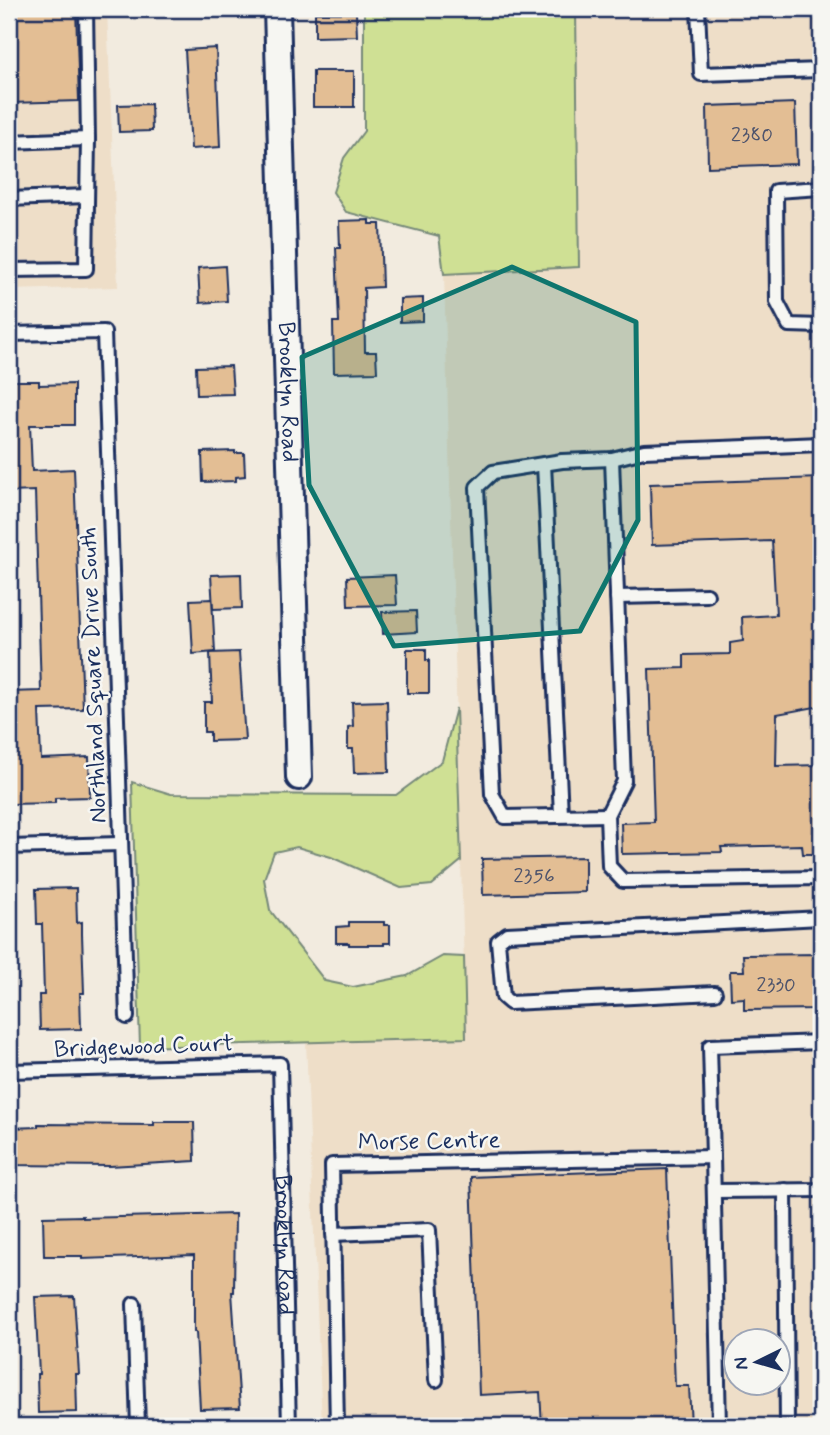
<svg xmlns="http://www.w3.org/2000/svg" width="830" height="1435" viewBox="0 0 830 1435" font-family="Mynerve,sans-serif">
  <style>
    .built { fill: #eedec8; fill-rule: evenodd }
    .green { fill: #cfe094; stroke: #758879; stroke-width: 2 }
    .building { fill: #e3be94; stroke: #1b2f5e; stroke-width: 2 }
    .lines { fill: none; stroke-linecap: round; stroke-linejoin: round }
    .lane-casing { stroke: #1b2f5e; stroke-width: 18 }
    .street-casing { stroke: #1b2f5e; stroke-width: 30 }
    .lane { stroke: #f6f6f2; stroke-width: 12 }
    .street { stroke: #f6f6f2; stroke-width: 24 }
    .marked { fill: #0f766e; fill-opacity: 0.2; stroke: #0f766e; stroke-width: 5; stroke-linejoin: round }
    .labels { text-anchor: middle; dominant-baseline: central; stroke-width: 5; stroke-linejoin: round; paint-order: stroke }
    .number-label { font-size: 21px; fill: #4d536c }
    .street-label { font-size: 24px; fill: #1b2f5e; stroke: #f6f6f2 }
  </style>
  <rect width="100%" height="100%" fill="#f2ebdf"/>
  <filter id="ink" filterUnits="userSpaceOnUse"><feTurbulence type="fractalNoise" baseFrequency=".0143" numOctaves="2"/><feDisplacementMap in="SourceGraphic" scale="14" xChannelSelector="R" yChannelSelector="G"/><feConvolveMatrix kernelMatrix="1 2 1 2 8 2 1 2 1" color-interpolation-filters="sRGB"/></filter>
  <g filter="url(#ink)">
    <g class="built">
      <polygon points="9,9 107,9 118,287 9,290"/>
      <path d="M576,9H821V1426H322L306,1042L466,1037L444,274L579,267ZM736,1340H778V1382H736Z"/>
    </g>
    <g class="green">
      <polygon points="364,9 576,9 579,267 444,274 439,236 346,212 333,192 344,158 364,131"/>
      <polygon points="456,708 461,861 432,885 401,888 331,857 297,847 274,852 264,879 270,910 325,981 353,987 407,976 443,956 464,957 466,1038 140,1047 132,782 171,794 396,795 442,761"/>
    </g>
    <g class="building">
      <polygon points="9,9 76,9 79,101 9,103"/>
      <polygon points="315,13 356,13 357,36 315,37"/>
      <polygon points="216,48 220,147 191,149 185,50"/>
      <rect x="313" y="71" width="41" height="36"/>
      <polygon points="795,103 797,164 708,167 707,106"/>
      <polygon points="151,104 152,131 119,132 118,105"/>
      <polygon points="369,220 369,224 380,224 382,287 364,288 365,352 376,352 377,372 334,373 333,322 339,322 336,248 340,248 339,221"/>
      <polygon points="225,266 227,301 200,303 198,268"/>
      <polygon points="423,298 423,321 400,322 400,299"/>
      <polygon points="231,366 233,394 197,395 196,367"/>
      <polygon points="9,381 39,381 39,385 74,384 74,425 30,425 32,471 74,469 83,709 39,710 41,759 89,757 90,797 55,798 55,803 9,804 9,692 41,691 35,491 9,492"/>
      <polygon points="235,451 235,453 244,453 245,476 236,477 236,481 203,482 202,452"/>
      <polygon points="821,478 821,706 777,714 776,766 821,765 821,854 803,854 802,845 721,847 722,852 622,854 621,823 654,822 649,669 684,668 684,655 730,654 730,643 743,641 742,617 776,615 772,541 652,545 650,484"/>
      <polygon points="241,574 242,608 213,609 211,575"/>
      <polygon points="395,575 397,605 348,606 347,577"/>
      <polygon points="212,599 215,652 193,654 190,600"/>
      <polygon points="416,611 417,632 383,634 382,612"/>
      <polygon points="407,649 426,649 426,660 429,660 429,693 407,693"/>
      <polygon points="239,652 245,740 210,741 210,732 204,732 204,702 212,702 210,653"/>
      <polygon points="387,701 389,772 354,773 353,749 348,749 348,727 353,726 352,702"/>
      <polygon points="585,857 585,892 483,895 482,859"/>
      <polygon points="76,888 77,923 82,922 82,934 84,993 80,993 81,1029 40,1030 39,995 44,995 42,924 37,924 36,889"/>
      <polygon points="349,922 384,922 384,925 390,925 390,943 384,943 384,945 349,945 349,943 336,943 336,927 349,926"/>
      <polygon points="821,954 821,1009 744,1010 744,998 731,999 730,971 744,971 743,955"/>
      <polygon points="154,1122 194,1122 195,1161 110,1166 9,1165 9,1128 38,1127 38,1124 154,1125"/>
      <polygon points="667,1169 675,1386 689,1386 691,1426 542,1426 540,1392 479,1395 471,1177"/>
      <polygon points="235,1214 234,1292 232,1292 240,1408 200,1409 196,1332 194,1332 194,1255 82,1259 82,1256 44,1256 43,1217 83,1216 83,1218"/>
      <polygon points="74,1296 79,1374 76,1374 77,1412 38,1413 37,1374 39,1374 35,1297"/>
    </g>
    <g class="lines">
      <g class="lane-casing">
        <g id="lane">
          <polyline points="698,9 701,74 821,70"/>
          <polyline points="9,142 88,139 86,9"/>
          <polyline points="821,188 776,191 777,302 789,325 821,326"/>
          <polyline points="9,199 87,196"/>
          <polyline points="9,270 86,269 88,139"/>
          <polyline points="9,334 104,332 127,1017"/>
          <polyline points="612,459 624,781 607,815 609,866 623,881 821,878"/>
          <polyline points="544,464 561,814"/>
          <polyline points="617,597 707,595"/>
          <polyline points="607,815 505,817 492,794 477,487 493,472 562,461 612,459 644,451 821,444"/>
          <polyline points="9,847 120,844"/>
          <polyline points="715,993 510,1003 503,997 498,941 507,934 821,918"/>
          <path id="s1" d="M9,1071L280,1064L289,1426"/>
          <polyline points="713,1157 710,1046 821,1042"/>
          <polyline points="785,1190 787,1426"/>
          <polyline points="714,1191 821,1190"/>
          <polyline points="333,1234 429,1230 436,1380"/>
          <polyline points="134,1304 138,1426"/>
          <polyline points="337,1426 332,1165 713,1157 719,1426"/>
        </g>
      </g>
      <g class="street-casing">
        <g id="street">
          <path id="s2" d="M277,9L299,777"/>
        </g>
      </g>
      <use href="#lane" class="lane"/>
      <use href="#street" class="street"/>
    </g>
  </g>
  <path class="marked" d="M512,267L636,322L638,520L580,631L394,646L309,485L302,357Z"/>
  <g class="labels">
    <g class="number-label">
      <text x="752" y="135">2380</text>
      <text x="534" y="876">2356</text>
      <text x="776" y="985">2330</text>
    </g>
    <g class="street-label">
      <text stroke="none"><textPath href="#s2" startOffset="383">Brooklyn Road</textPath></text>
      <text transform="translate(94 675) rotate(-92)">Northland Square Drive South</text>
      <text transform="translate(144 1047) rotate(-2)">Bridgewood Court</text>
      <text transform="translate(429 1142) rotate(-1)">Morse Centre</text>
      <text stroke="none"><textPath href="#s1" startOffset="452">Brooklyn Road</textPath></text>
    </g>
  </g>
  <rect width="830" height="1435" fill="none" stroke="#f6f6f2" stroke-width="35"/>
  <rect x="18" y="18" width="795" height="1400" fill="none" stroke="#1b2f5e" stroke-width="2.5" filter="url(#ink)"/>
  <g transform="translate(757 1362) rotate(265)"><circle r="33" fill="#f6f6f2" stroke="#9ea6b7" stroke-width="2"/>
  <path d="M0-5L12 26L0 18L-12 26Z" fill="#1b2f5e"/>
  <text y="-10" font-size="19" font-weight="bold" text-anchor="middle" fill="#1b2f5e">N</text>
  </g>
</svg>
